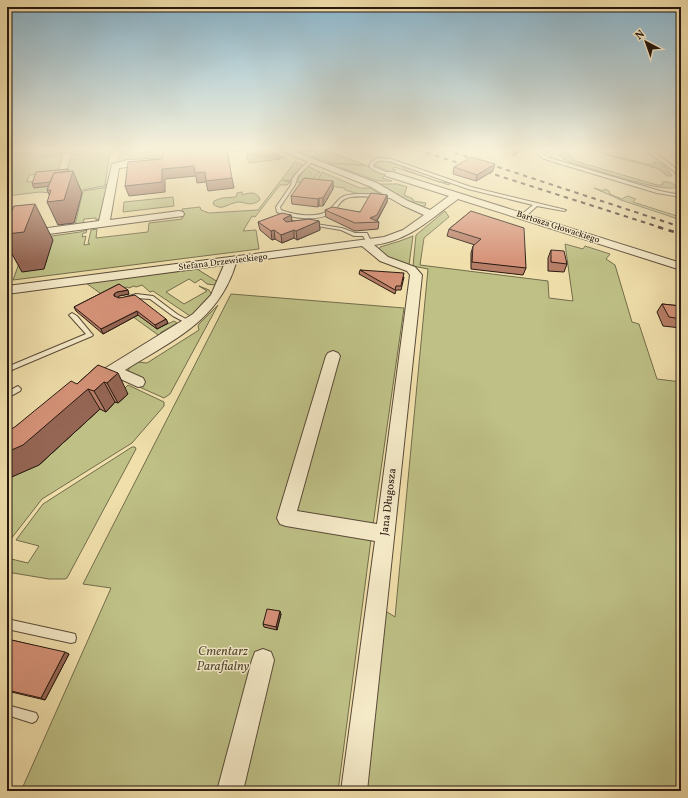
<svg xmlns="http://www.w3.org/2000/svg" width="688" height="798" viewBox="0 0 688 798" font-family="Vollkorn,serif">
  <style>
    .green { fill: #bec086; stroke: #726c4c }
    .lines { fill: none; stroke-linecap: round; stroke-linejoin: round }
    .lane-casing { stroke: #594a38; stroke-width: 2 }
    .street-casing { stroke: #594a38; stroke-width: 2 }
    .lane { fill: #f5eac8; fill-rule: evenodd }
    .street { fill: #f5eac8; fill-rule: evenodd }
    .rail-far1 { stroke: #271811; stroke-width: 2; stroke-dasharray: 4.5 4.5; stroke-linecap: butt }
    .rail { stroke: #271811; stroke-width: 2.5; stroke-dasharray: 5.5 5.5; stroke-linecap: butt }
    .wall { fill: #b77e67; stroke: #271811 }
    .shaded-wall { fill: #956654; stroke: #271811 }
    .building { fill: #d59278; stroke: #271811 }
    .labels { text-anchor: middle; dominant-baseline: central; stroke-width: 3; stroke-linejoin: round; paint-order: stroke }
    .far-street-label { font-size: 9px; fill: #271811; stroke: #f5eac8 }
    .street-label { font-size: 11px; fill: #271811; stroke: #f5eac8 }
    .near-park-label { font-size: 13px; font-style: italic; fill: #544a34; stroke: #f5eac8 }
  </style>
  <rect width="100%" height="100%" fill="#f0dfab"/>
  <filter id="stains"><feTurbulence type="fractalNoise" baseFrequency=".005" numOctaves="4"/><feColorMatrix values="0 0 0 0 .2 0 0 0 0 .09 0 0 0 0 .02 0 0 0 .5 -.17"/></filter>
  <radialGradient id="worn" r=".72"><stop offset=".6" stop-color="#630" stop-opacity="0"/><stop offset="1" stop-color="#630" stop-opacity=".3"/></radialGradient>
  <g class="green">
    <polygon points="44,150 94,150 36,156 35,158 63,155 57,173 29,175 27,182 63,178 62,189 71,155 110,151 105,185 108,185 62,194 40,192 7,196 7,154 31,154 16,153"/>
    <polygon points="140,150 160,151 160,158 119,162 119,152"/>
    <polygon points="220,150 265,150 285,158 245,152 244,151 205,154"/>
    <polygon points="294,150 324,150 366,165 332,163 312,157 317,154 311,151 304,154"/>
    <path d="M591,150L651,165H655L653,162C660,161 669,170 672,176H667L659,169Z"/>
    <path d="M563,153L569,154L575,161L657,185H663L662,182C666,181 674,183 677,187C664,194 588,167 570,162L562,158L560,154Z"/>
    <polygon points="246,154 281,159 249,163"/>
    <polygon points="383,160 404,167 406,170 439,182 451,183 449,185 394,167 392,169 396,170 391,172 374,165 375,163"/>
    <polygon points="295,162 303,165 291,181 283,180 290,182 287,185 280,185 255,217 252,216 243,231 256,230 259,249 13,280 27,241 51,240 52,236 80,232 87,230 86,233 83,233 82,237 86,236 84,245 90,244 88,243 91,230 97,229 96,238 148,232 149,223 182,219 182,209 200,207 201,210 209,213 258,210"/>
    <polygon points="328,163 367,166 386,175 382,178 392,181 378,181"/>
    <polygon points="307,166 320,172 310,183 296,182"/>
    <polygon points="322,172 360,188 370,188 380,194 381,196 366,196 345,190 344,188 315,184"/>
    <path d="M380,184H398L407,187L404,195L413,199V201L426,203L425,206C414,209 391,189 380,184Z"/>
    <polygon points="108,187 100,219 96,220 96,218 84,219 83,225 75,225 83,191"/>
    <polygon points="594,188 603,191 605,189 609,191 610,194 622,199 627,196 636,199 633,202 677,216 681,215 681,220 621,200"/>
    <path d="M242,192V195C249,193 254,191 259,197L260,200C248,209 244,199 234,203C226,205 221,211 213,204L214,201L222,198L236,197L237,193Z"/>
    <polygon points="173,197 174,206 123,212 124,202"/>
    <polygon points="445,211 449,217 424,238 420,265 548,281 549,298 573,301 565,244 583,249 585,246 610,254 606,259 615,265 632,322 639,324 657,379 681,382 681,791 366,791 384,610 395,617 428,269 413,266 416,235"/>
    <polygon points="413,236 409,265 388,258 379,250 380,247 400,241"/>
    <polygon points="197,269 218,282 215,285 207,284 201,279 195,283 189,279 166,292 184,304 207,291 199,286 209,290 212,295 193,318 153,291 150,292 142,285 136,287 134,286 129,288 127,287 107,292 157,329 174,321 177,323 160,333 163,336 161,337 86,283"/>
    <polygon points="231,294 404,308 372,532 338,791 21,791 111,588 83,584"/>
    <polygon points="218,305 170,394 164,398 137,386 128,372 130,366 138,362 147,363 199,330 198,326 199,324"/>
    <polygon points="128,385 164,402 164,406 132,443 42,499 7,544 7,479 39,465 100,409 106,412 115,402 118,403 128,394 122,391"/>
    <polygon points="132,447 135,447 136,449 67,578 65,579 49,579 7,572 7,558 28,563 39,546 16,540 43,504"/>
  </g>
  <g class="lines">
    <g class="lane-casing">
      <g id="lane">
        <polygon points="534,150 538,150 544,156 553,150 558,150 547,157 660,191 681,195 681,197 657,193 554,162 542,158"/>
        <path d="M645,150H650C658,156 681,168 681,179L674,171Z"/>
        <path d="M377,158L391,159L471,187L566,210L564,211L537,206L525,217H521V215L533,205L468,189L389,161C383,161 376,159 373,166L374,167L391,174C385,176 373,171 369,166L371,162Z"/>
        <path d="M310,160L313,161L298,176L295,185L280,207L281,210C294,215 317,219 329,210C336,204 339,196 348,195C363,192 380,196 395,196L397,197L395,198H389C378,198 357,194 347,198C340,200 338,207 334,211C320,223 292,218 277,212L276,207L291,185L292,179L295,175L301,168Z"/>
        <polygon points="23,206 25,207 25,208 7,210 7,208"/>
        <polygon points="309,223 342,228 355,233 367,233 372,243 368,244 363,236 354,236 341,230 311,225 309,224"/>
        <polygon points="136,294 153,296 177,314 193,323 192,324 188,324 173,316 150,299 136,298 128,300 125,298 126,297"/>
        <polygon points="72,313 77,316 92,334 93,335 92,336 7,372 7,367 86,334 69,315"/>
        <polygon points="18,386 21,389 20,391 7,398 7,392"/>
        <polygon points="7,619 71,633 75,634 76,638 75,642 71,643 7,629"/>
        <polygon points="7,705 36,713 38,717 36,721 32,723 7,715"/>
      </g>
    </g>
    <g class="street-casing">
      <g id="street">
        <path d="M279,150H290L377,183L408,201L430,210L449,196L386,176L385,174L386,172H392L681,263V270L458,199C429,220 410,240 374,245L388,257L415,267L422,275L367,791H341L375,541L286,526L280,524L277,518L326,356L328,353L333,351L338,353L340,356L297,511L377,524L410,275L407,271L380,261L362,246L236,263C219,321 173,340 125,370L143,378L145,382L143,386L138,387L114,376L96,386L91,385L89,381L91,377L193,314L211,295L224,265L7,294V286L384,237L403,230L424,215L402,205L371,187Z"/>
        <polygon points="149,159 153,162 152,164 119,168 110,220 179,211 183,212 184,214 183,216 19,238 12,253 7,256 7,241 11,233 99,221 112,164 128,160"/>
        <polygon points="263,649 271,652 274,660 243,791 217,791 252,660 255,652"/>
      </g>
    </g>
    <use href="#lane" class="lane"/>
    <use href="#street" class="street"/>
    <g class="rail-far1">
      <polyline points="418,150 662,228"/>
      <polyline points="446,150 681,227"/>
    </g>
    <polyline class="rail" points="658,227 681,234"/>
  </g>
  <g class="wall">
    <polygon points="454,167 493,171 476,181 453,174"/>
    <polygon points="333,181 333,189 323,206 319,206 318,207 292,204 291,196"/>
    <polygon points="387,195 387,202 377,221 379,222 378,229 355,231 326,217 325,210 360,212"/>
    <polygon points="471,211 526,268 523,275 471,269 471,253 473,246 475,245 447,236 449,229"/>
    <polygon points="291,215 292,221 319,221 320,230 297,240 294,238 282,243 275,239 272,240 260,230 258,222"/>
    <polygon points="551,250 567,264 564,272 548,271 548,258"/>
    <polygon points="360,270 404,277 401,290 396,290 395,294 359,274"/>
    <polygon points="119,284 129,294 119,296 117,297 166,319 168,323 157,329 138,315 103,334 76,311 74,307"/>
    <polygon points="662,304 681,306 681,328 663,326 657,312"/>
    <polygon points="98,365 128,394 118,403 115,402 106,412 100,409 39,465 16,426 77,384"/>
    <polygon points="281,614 277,630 264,627 263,624"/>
    <polygon points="7,639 69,654 45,700 7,691"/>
  </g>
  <g class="shaded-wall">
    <polygon points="517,150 522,150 513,156 514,152"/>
    <polygon points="495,164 493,171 476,181 477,175"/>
    <polygon points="194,166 205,172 232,178 234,188 208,191 206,182 197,183 196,176 165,179 165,192 129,196 125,186 162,169"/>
    <polygon points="68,169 69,173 73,171 82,193 74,223 58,225 47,202 52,201 47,190 69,184 34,188 32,184"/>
    <polygon points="333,181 333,189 323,206 323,198"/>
    <polygon points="387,195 387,202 376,222 370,218"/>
    <polygon points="319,198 319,206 318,207 318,199"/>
    <polygon points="35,204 53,240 44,269 22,272 7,245 7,234"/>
    <polygon points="9,213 11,217 7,226 7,218"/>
    <polygon points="291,215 292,223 284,227 283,219"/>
    <polygon points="319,221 320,230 297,240 296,231"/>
    <polygon points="274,230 275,239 272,240 271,231"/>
    <polygon points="294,230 294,238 282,243 281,235"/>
    <polygon points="128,290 129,294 119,296 116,299 114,294 117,292"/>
    <polygon points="137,311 138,315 103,334 101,329"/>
    <polygon points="166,319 168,323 157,329 155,325"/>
    <polygon points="118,373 128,394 118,403 107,383"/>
    <polygon points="104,382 115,402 106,412 94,391"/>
    <polygon points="88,389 100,409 39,465 7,479 7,452"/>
    <polygon points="280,611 281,614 277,630 276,627"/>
    <polygon points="65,652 69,654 45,700 41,698"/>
  </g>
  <g class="building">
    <polygon points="163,150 227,150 232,178 206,181 205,172 195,173 194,166 162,169 162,182 125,186 128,162 162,159"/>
    <polygon points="471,157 495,164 477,175 454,167"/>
    <polygon points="68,169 68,171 54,173 50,182 32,184 36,172"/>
    <polygon points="73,171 64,200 47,202 51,190 47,190 54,173"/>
    <polygon points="304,178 333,181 323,198 319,198 318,199 291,196"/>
    <polygon points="371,193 387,195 377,215 370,218 379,222 355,223 325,210 332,207 360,212"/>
    <polygon points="35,204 24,232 7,234 7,222 14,206"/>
    <polygon points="471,211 524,228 526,268 472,262 473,246 481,239 449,229"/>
    <polygon points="7,213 9,213 7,218"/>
    <polygon points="282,213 291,215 283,219 286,222 309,219 319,221 296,231 294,230 281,235 274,230 271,231 258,222"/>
    <polygon points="551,250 564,251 567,264 551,262"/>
    <polygon points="360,270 404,273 401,286 396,286 395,290"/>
    <polygon points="119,284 128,290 117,292 114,294 114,296 119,298 135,295 166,319 155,325 137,311 101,329 74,307"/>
    <polygon points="662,304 681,306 681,319 669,317"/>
    <polygon points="98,365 118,373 107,383 104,382 94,391 88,389 23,445 7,452 7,432 16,426 71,381 77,384"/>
    <polygon points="267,609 280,611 276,627 263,624"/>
    <polygon points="7,639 65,652 41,698 7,690"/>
  </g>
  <linearGradient id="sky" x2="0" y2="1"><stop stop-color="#89b7d1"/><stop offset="0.57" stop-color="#f8f1d9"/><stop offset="1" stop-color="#f8f1d9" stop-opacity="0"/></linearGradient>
  <rect width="688" height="262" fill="url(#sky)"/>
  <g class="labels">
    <g class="far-street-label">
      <text transform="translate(558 227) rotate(18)">Bartosza Głowackiego</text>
      <text transform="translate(223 262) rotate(-7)">Stefana Drzewieckiego</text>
    </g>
    <g class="street-label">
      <text transform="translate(389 502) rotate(-83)">Jana Długosza</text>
    </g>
    <g class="near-park-label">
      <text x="223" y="652">Cmentarz<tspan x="223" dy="15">Parafialny</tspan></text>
    </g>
  </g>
  <rect width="688" height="798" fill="none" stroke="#f0dfab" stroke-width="24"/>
  <rect x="8" y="8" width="672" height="782" fill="none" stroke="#271811" stroke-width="2"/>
  <rect x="12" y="12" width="664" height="774" fill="none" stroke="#271811"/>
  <g transform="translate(646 42) rotate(319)" stroke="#f5eac8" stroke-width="3" paint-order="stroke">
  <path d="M0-3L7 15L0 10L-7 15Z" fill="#271811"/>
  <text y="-6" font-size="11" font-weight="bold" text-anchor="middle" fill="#271811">N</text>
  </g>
  <rect width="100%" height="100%" filter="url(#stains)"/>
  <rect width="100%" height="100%" fill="url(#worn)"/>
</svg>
